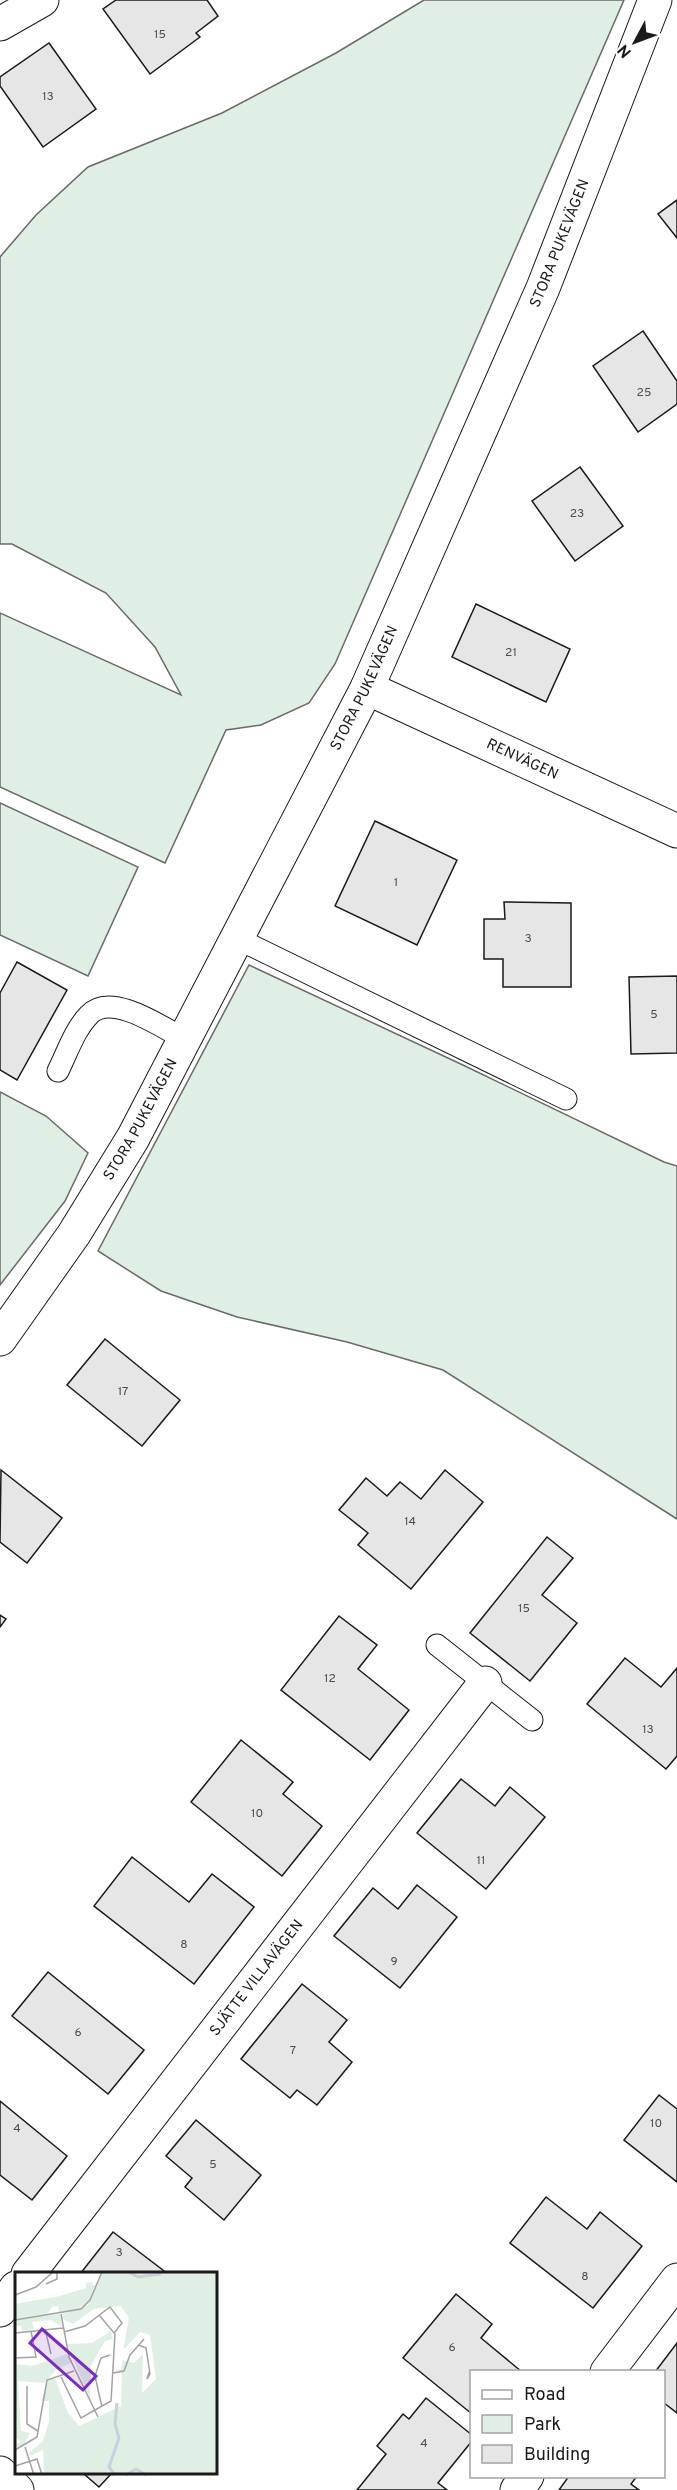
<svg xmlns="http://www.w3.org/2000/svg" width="677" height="2490" viewBox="0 0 677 2490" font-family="Overpass,sans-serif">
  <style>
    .green { fill: #e0efe3; stroke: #6a6a6a; stroke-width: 1.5 }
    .building { fill: #e6e6e6; stroke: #1a1a1a; stroke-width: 1.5 }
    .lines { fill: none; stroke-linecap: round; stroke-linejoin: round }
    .lane-casing { stroke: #1a1a1a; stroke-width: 23 }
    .street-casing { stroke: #1a1a1a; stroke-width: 35 }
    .lane { stroke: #fff; stroke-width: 21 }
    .street { stroke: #fff; stroke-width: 33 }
    .labels { text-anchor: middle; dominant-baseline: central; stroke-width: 4.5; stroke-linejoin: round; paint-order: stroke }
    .number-label { font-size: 12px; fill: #4d4d4d }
    .street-label { font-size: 15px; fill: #1a1a1a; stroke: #fff }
    .inset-river { fill: none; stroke: #c6d2dc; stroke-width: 3 }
    .inset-road { fill: none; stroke: #a3a3a3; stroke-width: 1.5 }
    .view { fill: #7b2cbf; fill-opacity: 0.15; stroke: #7b2cbf; stroke-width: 3 }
    .inset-edge { fill: none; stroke: #1a1a1a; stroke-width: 3 }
  </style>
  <rect width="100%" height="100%" fill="#fff"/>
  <g class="green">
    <polygon points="424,0 624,0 335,664 309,703 261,725 226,730 165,863 0,787 0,613 181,695 155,647 106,593 12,544 0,544 0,257 36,215 88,167 222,113 336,53"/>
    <polygon points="0,803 138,867 88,976 0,935"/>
    <polygon points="249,965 465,1066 664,1162 677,1166 677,1519 443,1370 347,1342 237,1317 161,1291 98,1251"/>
    <polygon points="0,1092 46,1116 88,1153 65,1201 0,1285"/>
  </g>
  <g class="building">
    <polygon points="116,0 207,0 218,16 196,33 200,37 150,74 103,9"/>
    <polygon points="49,43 96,109 43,147 0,86 0,77"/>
    <polygon points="677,200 677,238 658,214"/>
    <polygon points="643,331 677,381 677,404 638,432 593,366"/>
    <polygon points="580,467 623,526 575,561 532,501"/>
    <polygon points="476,604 570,649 546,702 452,657"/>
    <polygon points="375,821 457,860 417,945 335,906"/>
    <polygon points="504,902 571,903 571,987 503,987 503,959 484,959 484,919 505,919"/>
    <polygon points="17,962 67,990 17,1080 0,1070 0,993"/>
    <polygon points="677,976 677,1053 631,1054 629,977"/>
    <polygon points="105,1339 180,1400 142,1446 67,1385"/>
    <polygon points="1,1470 62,1518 27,1563 0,1542"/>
    <polygon points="445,1470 483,1502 411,1589 358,1545 368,1533 339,1510 366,1478 387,1496 400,1482 421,1499"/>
    <polygon points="547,1537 573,1558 542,1595 577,1623 530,1681 470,1633"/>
    <polygon points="0,1615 6,1619 0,1627"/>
    <polygon points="339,1616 377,1645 358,1669 409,1710 370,1760 281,1690"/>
    <polygon points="625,1658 661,1687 677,1668 677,1756 666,1769 587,1704"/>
    <polygon points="241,1740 293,1782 283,1794 322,1826 282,1876 191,1802"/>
    <polygon points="461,1779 495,1806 510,1787 545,1817 486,1889 417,1833"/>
    <polygon points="132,1857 189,1902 212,1874 254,1907 194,1984 94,1906"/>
    <polygon points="417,1885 457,1917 400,1988 334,1936 373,1888 398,1909"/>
    <polygon points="48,1972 144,2050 108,2094 12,2016"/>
    <polygon points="302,1984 347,2020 329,2042 352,2062 317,2105 297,2090 290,2098 241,2059"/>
    <polygon points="659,2095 677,2109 677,2182 624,2140"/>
    <polygon points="0,2101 67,2156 32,2200 0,2175"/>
    <polygon points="196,2120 261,2175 224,2220 185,2187 192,2178 166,2156"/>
    <polygon points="546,2197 587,2229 600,2212 642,2246 593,2308 510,2243"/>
    <polygon points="113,2232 168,2274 80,2274"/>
    <polygon points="456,2294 492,2324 481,2338 522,2372 472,2372 472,2414 403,2358"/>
    <polygon points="677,2343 677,2413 664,2403 664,2372 655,2372"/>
    <polygon points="426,2398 472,2435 472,2441 438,2483 447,2490 357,2490 386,2454 377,2446 403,2414 409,2419"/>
    <polygon points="84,2474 111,2474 99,2487"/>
    <polygon points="569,2476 637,2476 631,2484 639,2490 559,2490"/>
  </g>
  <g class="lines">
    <g class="lane-casing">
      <g id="lane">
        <polyline points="238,939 566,1099"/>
        <path d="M58,1071C67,1053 75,1029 89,1015C111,991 163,1028 186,1040"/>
        <polyline points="437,1645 532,1720"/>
      </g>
    </g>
    <g class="street-casing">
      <g id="street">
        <polyline points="0,24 42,0"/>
        <path id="s1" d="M367,688L677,831"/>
        <path id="s2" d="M0,1339L74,1234L133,1138L367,688L543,288L655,0"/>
        <path id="s3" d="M28,2274L485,1683"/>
        <polyline points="0,2310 16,2288"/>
        <polyline points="607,2372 677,2280"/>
        <polyline points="0,2473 17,2490"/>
        <polyline points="517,2490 527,2476"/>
      </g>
    </g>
    <use href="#lane" class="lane"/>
    <use href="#street" class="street"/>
  </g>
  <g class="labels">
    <g class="number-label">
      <text x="160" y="35">15</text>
      <text x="48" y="97">13</text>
      <text x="644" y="393">25</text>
      <text x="577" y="514">23</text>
      <text x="511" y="653">21</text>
      <text x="396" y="883">1</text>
      <text x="528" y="939">3</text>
      <text x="654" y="1015">5</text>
      <text x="123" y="1392">17</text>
      <text x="410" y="1522">14</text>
      <text x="524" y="1609">15</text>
      <text x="330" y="1679">12</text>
      <text x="648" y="1730">13</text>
      <text x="257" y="1814">10</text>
      <text x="481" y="1861">11</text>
      <text x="184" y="1945">8</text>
      <text x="394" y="1962">9</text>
      <text x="78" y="2033">6</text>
      <text x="293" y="2051">7</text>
      <text x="656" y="2124">10</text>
      <text x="17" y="2129">4</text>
      <text x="213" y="2165">5</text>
      <text x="119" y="2253">3</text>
      <text x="585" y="2277">8</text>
      <text x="452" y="2348">6</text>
      <text x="424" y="2444">4</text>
    </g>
    <g class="street-label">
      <text stroke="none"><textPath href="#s2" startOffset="1233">STORA PUKEVÄGEN</textPath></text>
      <text stroke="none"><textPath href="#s2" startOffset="747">STORA PUKEVÄGEN</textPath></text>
      <text stroke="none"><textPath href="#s1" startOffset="171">RENVÄGEN</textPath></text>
      <text stroke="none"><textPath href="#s2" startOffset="261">STORA PUKEVÄGEN</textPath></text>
      <text stroke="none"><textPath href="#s3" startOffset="374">SJÄTTE VILLAVÄGEN</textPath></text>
    </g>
  </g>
  <g transform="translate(15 2272)">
    <rect width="202" height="202" fill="#fff"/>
    <path d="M88,0H202V202H29L28,178L15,184L14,181L28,169L34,149V129H27L32,108L40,106L53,141L64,154L106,134L107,101L98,96L106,98L108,88L119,91L128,82L127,121L141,107L135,63L125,60L108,78L114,46L106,34L79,37L58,52L48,47V42L73,33ZM78,10L76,13H80L74,29L63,37L44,41L43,34L37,35L32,42L0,47V32L45,24L71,16V11ZM45,42L47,55L36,48L17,50L19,57L7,59L6,54H0V48ZM96,59L98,67L90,69L76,93L75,127L52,72L77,71ZM52,82L56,91L41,98L29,111L3,109L6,159L15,161L8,174L2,176L1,172L6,170L1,166L0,92L18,94Z" fill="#e0efe3"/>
    <path class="inset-river" d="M114,0L123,5L146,2M100,203L94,195L104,166L100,152L102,131M111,203L121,197L131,203"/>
    <path class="inset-road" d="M31,12L42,7V0M0,23L21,15L38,0M46,42L54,85L83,145M0,48L66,37L75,28L87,0M30,57L36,82M49,60L70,54L95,35L107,51L99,61M0,61L48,56M124,73L131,76L135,102L132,107L134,100M0,86L21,85L16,59M98,101L109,99L115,83L129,67M46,105L66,146L96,129L100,62L84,43M12,114V152L23,159M87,135L80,104L86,86L95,83M10,175L19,203M0,178L22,165L32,108L59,99M0,194L22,187L27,203"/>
    <path class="view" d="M27,57L81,104L68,118L15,71Z"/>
    <rect width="202" height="202" class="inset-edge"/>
  </g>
  <rect x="470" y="2370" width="195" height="108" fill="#ffffff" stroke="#a3a3a3" stroke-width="1.5"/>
  <rect x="482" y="2390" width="30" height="9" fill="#ffffff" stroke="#a3a3a3" stroke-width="1.5"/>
  <text x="524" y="2400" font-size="18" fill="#1a1a1a">Road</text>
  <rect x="482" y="2415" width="30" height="18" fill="#e0efe3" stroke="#a3a3a3" stroke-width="1.5"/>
  <text x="524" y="2430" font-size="18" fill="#1a1a1a">Park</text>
  <rect x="482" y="2445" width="30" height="18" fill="#e6e6e6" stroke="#a3a3a3" stroke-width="1.5"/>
  <text x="524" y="2460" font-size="18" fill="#1a1a1a">Building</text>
  <g transform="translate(635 42) rotate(229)" stroke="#ffffff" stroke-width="4.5" paint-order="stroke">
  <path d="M0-4.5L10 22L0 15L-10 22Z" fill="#1a1a1a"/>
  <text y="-9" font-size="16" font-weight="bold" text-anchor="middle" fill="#1a1a1a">N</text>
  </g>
</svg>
